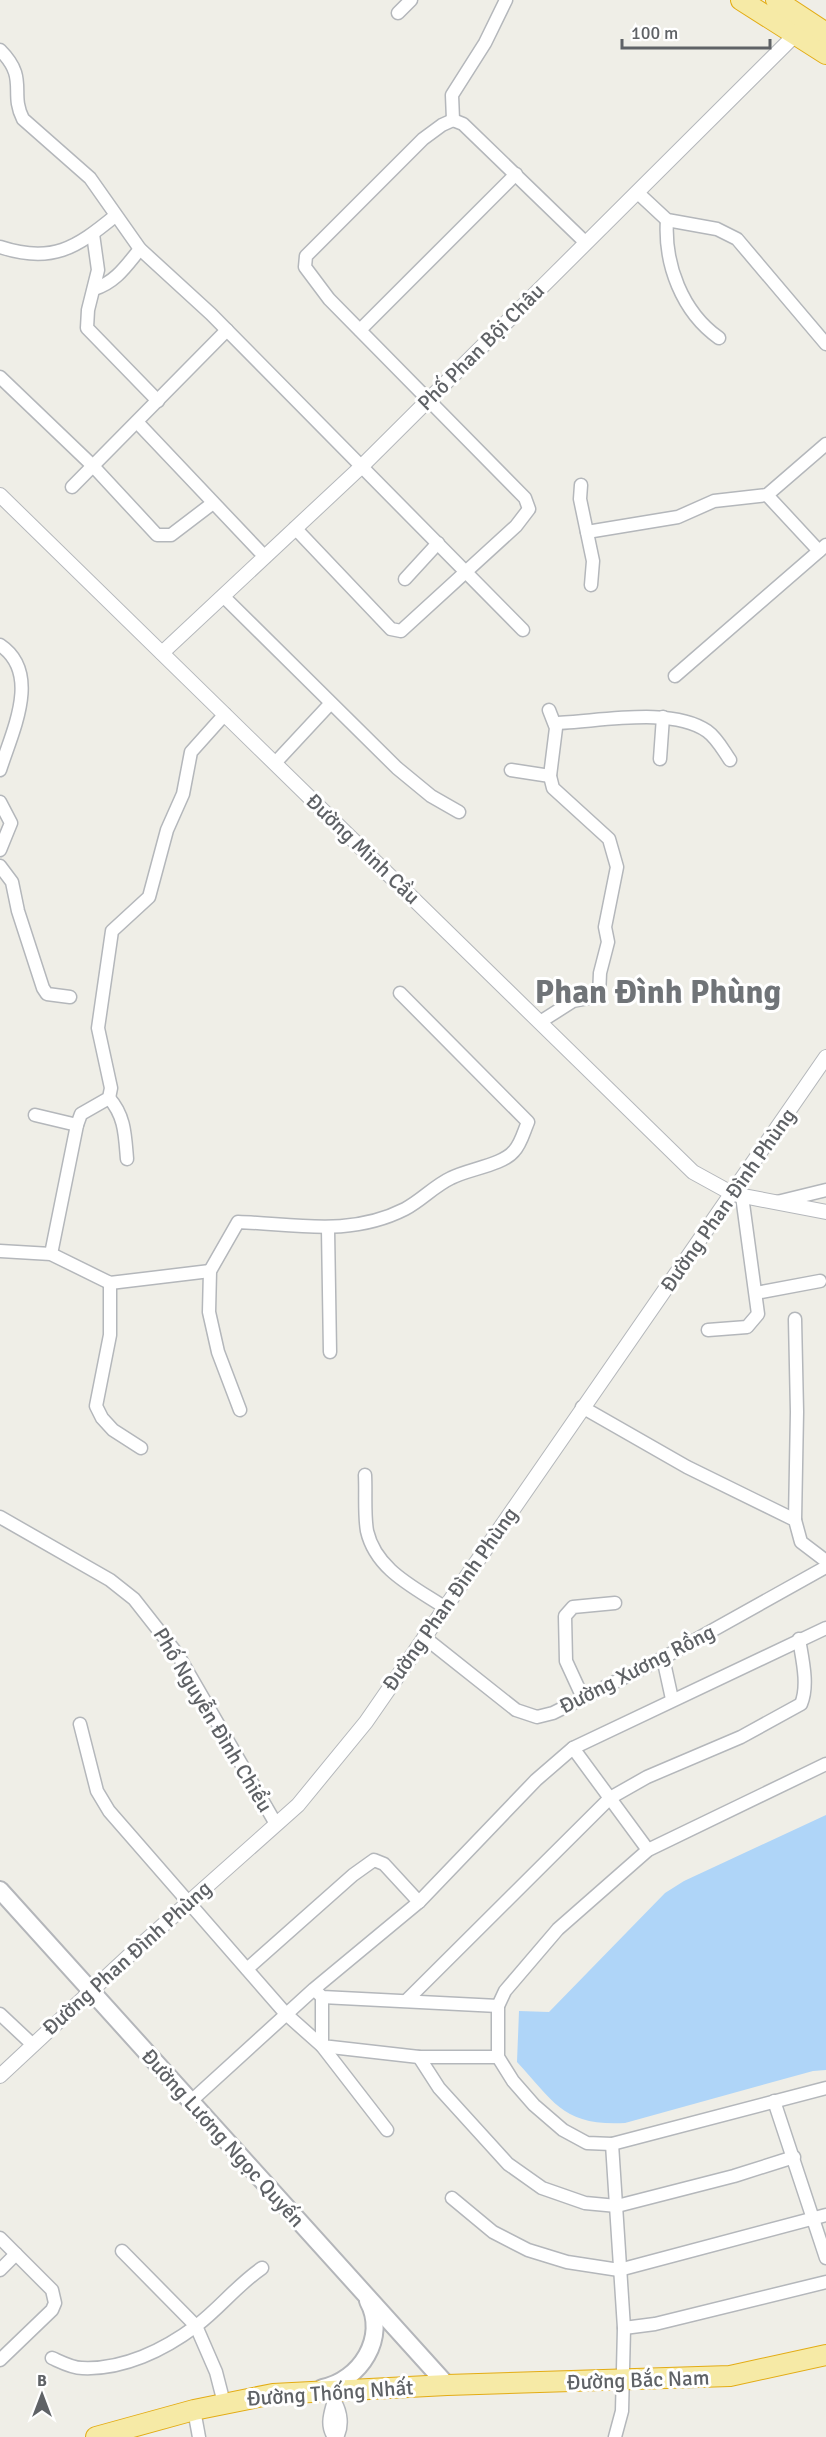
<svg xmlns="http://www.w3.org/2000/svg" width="826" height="2437" viewBox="0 0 826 2437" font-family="Signika,sans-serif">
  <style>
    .water { fill: #afd5f8 }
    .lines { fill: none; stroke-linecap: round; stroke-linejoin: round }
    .minor-casing { stroke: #b4b7bb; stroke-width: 15 }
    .tertiary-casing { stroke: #b4b7bb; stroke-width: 16 }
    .secondary-casing { stroke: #b4b6ba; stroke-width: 20 }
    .trunk-casing { stroke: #e3ac14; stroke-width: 22 }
    .minor { stroke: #fff; stroke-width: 12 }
    .tertiary { stroke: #fff; stroke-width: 14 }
    .secondary { stroke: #fff; stroke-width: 16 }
    .trunk { stroke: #f6eaa6; stroke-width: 20 }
    .labels { text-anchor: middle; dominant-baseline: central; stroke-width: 6; stroke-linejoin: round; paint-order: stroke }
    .street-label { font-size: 21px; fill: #5f6266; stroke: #fff }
    .town-label { font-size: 33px; font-weight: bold; fill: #707478; stroke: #fff }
  </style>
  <rect width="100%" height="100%" fill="#efeee7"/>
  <path class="water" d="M826,1815V2070L813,2071L625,2123C563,2126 555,2103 517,2062L519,2011L549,2012L665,1893L684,1881Z"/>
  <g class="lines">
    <g class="minor-casing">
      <g id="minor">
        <polyline points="398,13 411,0"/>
        <path d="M0,50C29,79 9,92 23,119L90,178L140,249L211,314L523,630"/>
        <polyline points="453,120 452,95 485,43 506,0"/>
        <polyline points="638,193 667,220 717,229 737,239 826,344"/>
        <path d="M667,220C664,264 682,312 719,338"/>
        <polyline points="93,234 98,270 88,310 87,328 158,401"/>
        <path d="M0,247C52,264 76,248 115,216"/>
        <path d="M94,289C116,282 126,266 140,249"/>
        <polyline points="360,330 516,174"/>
        <polyline points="0,377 93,466 157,535 171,535 213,503"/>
        <polyline points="137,422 265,557"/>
        <polyline points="581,485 580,499 593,561 591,585"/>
        <polyline points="72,487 227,330"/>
        <polyline points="767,495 819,551"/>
        <polyline points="295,528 391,629 401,631 516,526 529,509 525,498 329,299 305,267 306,256 423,139 442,125 453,120 463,124 585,242"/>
        <polyline points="587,532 678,517 714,501 767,495 826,444"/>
        <polyline points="405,579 438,543"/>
        <polyline points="223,596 397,768 431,796 459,812"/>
        <path d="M0,645C42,673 12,732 0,770"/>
        <polyline points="675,676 826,545"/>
        <path d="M555,723C597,722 671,706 707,731C717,738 723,750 730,760"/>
        <polyline points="660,759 663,717"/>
        <polyline points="275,763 330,704"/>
        <polyline points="511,770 550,776"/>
        <polyline points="0,802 11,823 0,850"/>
        <polyline points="0,866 12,882 18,911 43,988 47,994 70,997"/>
        <polyline points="540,1022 573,1001 599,996 600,973 608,942 605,927 617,867 609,839 553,788 550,776 556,728 549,710"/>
        <path d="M109,1098C125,1116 125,1135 127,1159"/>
        <polyline points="35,1115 77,1125"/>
        <polyline points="777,1202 826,1190"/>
        <polyline points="328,1229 330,1352"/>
        <polyline points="0,1251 51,1254 110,1283 210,1271"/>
        <polyline points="51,1254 77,1125 81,1114 109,1098 111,1088 98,1028 112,931 149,897 167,830 183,794 191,752 225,714"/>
        <polyline points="110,1283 110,1335 96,1406 102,1418 113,1430 141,1448"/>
        <polyline points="756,1293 820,1281"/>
        <polyline points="795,1319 797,1412 795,1520"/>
        <polyline points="708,1330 747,1327 758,1314 742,1196"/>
        <polyline points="582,1407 687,1467 795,1520 801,1542 826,1561"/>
        <path d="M240,1410L218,1352L209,1312L210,1271L238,1222C296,1224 350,1237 405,1209C422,1200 434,1186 451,1178C468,1169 503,1165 514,1151C521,1144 524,1131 528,1122L400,993"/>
        <path d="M365,1475C366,1493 364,1513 367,1531C376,1570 414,1587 444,1607"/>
        <polyline points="0,1517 110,1580 134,1599 178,1655 276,1824"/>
        <polyline points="424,1637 516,1710 537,1717 553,1713 663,1658 826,1567"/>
        <polyline points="663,1658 672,1699"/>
        <polyline points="583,1698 566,1661 565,1616 573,1607 615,1603"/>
        <polyline points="80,1724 97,1791 109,1811 286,2014 322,2046 387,2130"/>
        <polyline points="573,1748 648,1850"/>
        <polyline points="826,1764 648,1850 558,1929 505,1991 498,2006 498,2057 513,2081 534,2105 563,2130 587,2143 612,2144 826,2088"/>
        <polyline points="247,1969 353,1875 374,1860 384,1864 419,1902"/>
        <polyline points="318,1993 322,1997 498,2006"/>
        <polyline points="322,1997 322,2046 419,2057 498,2057"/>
        <path d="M407,2000L610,1798L647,1777L741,1737L801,1704C809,1685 802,1658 799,1639"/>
        <polyline points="0,2014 33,2045"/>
        <polyline points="419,2057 439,2088 508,2164 542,2188 585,2203 617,2206 734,2176 794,2157"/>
        <polyline points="774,2101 826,2258"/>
        <polyline points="190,2102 314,1989 419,1902 536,1780 573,1748 826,1628"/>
        <polyline points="612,2144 624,2328 622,2411 615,2437"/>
        <polyline points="452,2198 493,2232 528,2250 567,2262 619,2270 826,2215"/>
        <polyline points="0,2238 52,2290 55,2303 52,2310 0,2360"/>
        <polyline points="122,2251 196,2326 216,2372 224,2403"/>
        <polyline points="0,2270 16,2254"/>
        <polyline points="624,2328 655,2324 826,2282"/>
        <path d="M52,2358C61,2362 72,2368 82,2368C123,2370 164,2350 196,2326C220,2308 236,2286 262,2268"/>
        <path d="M335,2402C341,2412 343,2426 337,2437"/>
        <polyline points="194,2410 199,2437"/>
        <path d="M334,2437C323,2421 335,2406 336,2389"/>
      </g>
    </g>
    <g class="tertiary-casing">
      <g id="tertiary">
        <polyline points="0,495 693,1172 733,1194 826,1212"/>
        <polyline points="162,653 362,466 795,35"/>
        <polyline points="0,2076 134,1951 298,1805 366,1722 826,1057"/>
      </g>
    </g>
    <g class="secondary-casing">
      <g id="secondary">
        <polyline points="0,1890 447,2385"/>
        <path d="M322,2388C360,2381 388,2337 368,2301"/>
      </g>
    </g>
    <g class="trunk-casing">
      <g id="trunk">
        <polyline points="741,0 826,54"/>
        <polyline points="776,0 826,33"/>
        <polyline points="96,2437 194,2410 273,2394 447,2385 730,2376 826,2355"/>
      </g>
    </g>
    <use href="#minor" class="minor"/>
    <use href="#tertiary" class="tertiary"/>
    <use href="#secondary" class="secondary"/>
    <use href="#trunk" class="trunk"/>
  </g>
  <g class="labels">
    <g class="street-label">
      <text transform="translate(481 347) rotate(-45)">Phố Phan Bội Châu</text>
      <text transform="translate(363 849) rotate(44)">Đường Minh Cầu</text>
      <text transform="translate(728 1200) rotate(-55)">Đường Phan Đình Phùng</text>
      <text transform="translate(450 1599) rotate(-55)">Đường Phan Đình Phùng</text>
      <text transform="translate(637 1669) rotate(-27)">Đường Xương Rồng</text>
      <text transform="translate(213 1720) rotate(59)">Phố Nguyễn Đình Chiểu</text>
      <text transform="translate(127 1958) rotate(-42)">Đường Phan Đình Phùng</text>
      <text transform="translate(223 2138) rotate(48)">Đường Lương Ngọc Quyến</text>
      <text transform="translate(638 2380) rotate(-2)">Đường Bắc Nam</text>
      <text transform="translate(330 2393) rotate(-4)">Đường Thống Nhất</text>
    </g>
    <g class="town-label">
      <text x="658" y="992">Phan Đình Phùng</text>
    </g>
  </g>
  <g transform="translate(42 2395)" stroke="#ffffff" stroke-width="4.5" paint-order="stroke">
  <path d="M0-4.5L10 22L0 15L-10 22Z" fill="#5f6266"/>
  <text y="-9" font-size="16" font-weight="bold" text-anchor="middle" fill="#5f6266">B</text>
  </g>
  <path d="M622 39v9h148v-9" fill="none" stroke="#5f6266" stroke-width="3"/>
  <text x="631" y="39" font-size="18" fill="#5f6266" stroke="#ffffff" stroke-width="4.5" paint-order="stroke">100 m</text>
</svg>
